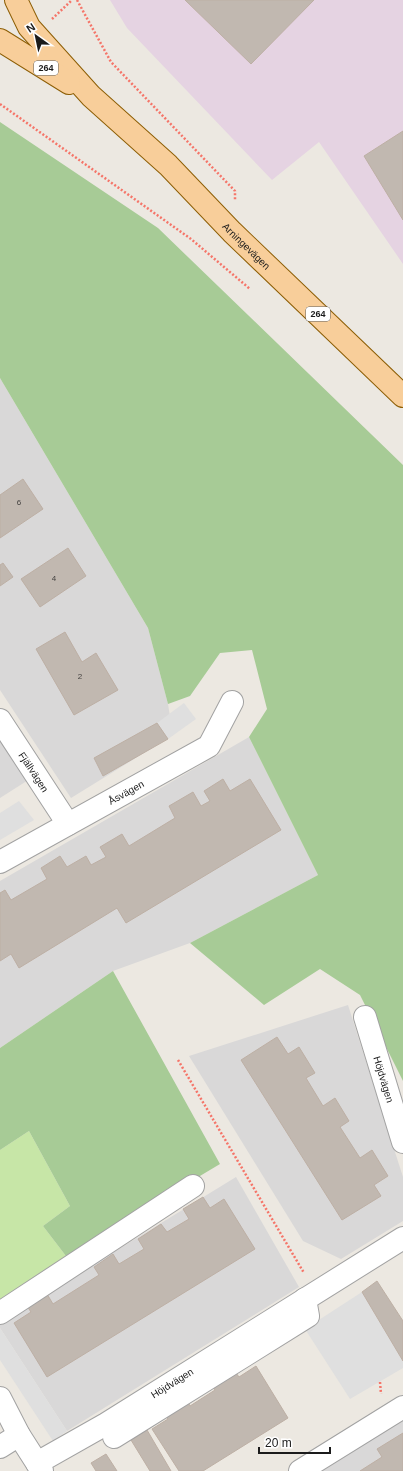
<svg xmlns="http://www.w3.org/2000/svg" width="403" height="1471" viewBox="0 0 403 1471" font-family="Arial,sans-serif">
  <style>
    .residential { fill: #d9d8d8 }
    .industrial { fill: #e5d3e2 }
    .grass { fill: #c7e6a7 }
    .forest { fill: #a7cb96 }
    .parking { fill: #dfdfdf }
    .building { fill: #c1b8b0; stroke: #bdafa4 }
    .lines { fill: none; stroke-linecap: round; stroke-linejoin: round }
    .minor-casing { stroke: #a2a2a2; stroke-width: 24 }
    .major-casing { stroke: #8d5e05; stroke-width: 24 }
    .path { stroke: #f57569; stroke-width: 2.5; stroke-dasharray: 2 2; stroke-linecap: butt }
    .minor { stroke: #fff; stroke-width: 22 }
    .major { stroke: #f8ce9a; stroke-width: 22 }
    .labels { text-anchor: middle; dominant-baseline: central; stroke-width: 3.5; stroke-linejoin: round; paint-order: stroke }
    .number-label { font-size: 8px; fill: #444240 }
    .shield { fill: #fff; stroke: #5f5f5f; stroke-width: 1 }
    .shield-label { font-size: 9px; font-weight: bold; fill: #1b1b1b }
    .street-label { font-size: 10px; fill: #1b1b1b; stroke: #fff }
  </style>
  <rect width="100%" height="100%" fill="#ece8e1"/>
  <g class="residential">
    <polygon points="0,378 148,628 168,704 173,735 71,798 0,690"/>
    <polygon points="0,728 33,777 0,798"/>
    <polygon points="249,737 318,875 190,943 113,971 0,1048 0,881"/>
    <polygon points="348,1005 403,1177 403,1221 341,1259 303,1241 189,1056"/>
    <polygon points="236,1177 299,1287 67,1431 0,1328 0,1322"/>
    <polygon points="403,1420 403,1471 321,1471"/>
  </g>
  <polygon class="industrial" points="110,0 403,0 403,264 319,142 272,180 127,28"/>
  <polygon class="grass" points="29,1131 70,1206 43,1226 66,1256 0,1302 0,1150"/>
  <g class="forest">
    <polygon points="0,122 158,228 403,465 403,1081 360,995 320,969 264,1005 190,943 318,875 249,737 267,709 252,650 220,653 190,696 168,704 148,628 0,378"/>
    <polygon points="113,971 220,1164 66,1256 43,1226 70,1206 29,1131 0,1150 0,1048"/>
  </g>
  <g class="parking">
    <polygon points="184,703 196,719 168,739 157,723"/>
    <polygon points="19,801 34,820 0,840 0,813"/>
    <polygon points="362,1292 403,1361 403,1368 350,1399 305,1329"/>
    <polygon points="0,1328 67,1431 53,1441 0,1360"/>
  </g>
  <g class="building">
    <polygon points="185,0 314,0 251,64"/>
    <polygon points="403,131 403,220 364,156"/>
    <polygon points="23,479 43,509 0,538 0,495"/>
    <polygon points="68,548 86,576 40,607 21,579"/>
    <polygon points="3,563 13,577 0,586 0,565"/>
    <polygon points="65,632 82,662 96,653 118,690 74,715 36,649"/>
    <polygon points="157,723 168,739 103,776 94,758"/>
    <polygon points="223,779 230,791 250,779 281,830 126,923 117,908 19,968 11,954 0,961 0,893 5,890 11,900 47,879 41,868 60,856 67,867 86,856 91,865 106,857 100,847 122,834 129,846 175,818 169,806 193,792 201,806 210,801 204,791"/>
    <polygon points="277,1037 288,1054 299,1047 315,1073 306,1078 323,1106 335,1098 349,1121 340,1127 360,1158 372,1150 388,1176 374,1185 381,1196 342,1220 241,1060"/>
    <polygon points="203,1197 210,1208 224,1199 255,1249 47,1377 14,1323 31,1312 27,1306 47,1294 53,1304 99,1275 94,1267 113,1254 119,1264 144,1249 138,1239 161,1224 167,1232 189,1219 183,1209"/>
    <polygon points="377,1281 403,1321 403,1361 362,1292"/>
    <polygon points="256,1366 288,1418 203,1471 179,1471 152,1429 168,1419 163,1413 186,1398 190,1406 215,1390 211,1384 234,1370 239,1377"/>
    <polygon points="147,1430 171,1471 150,1471 131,1440"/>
    <polygon points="403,1433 403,1471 360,1471 382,1457 377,1449"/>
    <polygon points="106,1454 117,1471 96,1471 91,1463"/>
  </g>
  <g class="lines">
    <g class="minor-casing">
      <g id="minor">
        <path id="s1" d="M0,720L68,824"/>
        <path id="s2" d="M0,862L209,746L232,702"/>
        <path id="s3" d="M365,1017L403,1142"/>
        <polyline points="0,1313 193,1186"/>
        <polyline points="0,1398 19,1435 42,1471"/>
        <polyline points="114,1437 308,1316 305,1299"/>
        <polyline points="0,1447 19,1435"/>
        <path id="s4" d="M37,1463L106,1424L403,1238"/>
        <polyline points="300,1471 403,1407"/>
      </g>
    </g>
    <g class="major-casing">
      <g id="major">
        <path id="s5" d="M16,0L29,27L91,96L168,165L232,232L403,396"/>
        <polyline points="0,40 69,83"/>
      </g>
    </g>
    <g class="path">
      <polyline points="77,0 111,62 235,191 235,201"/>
      <polyline points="52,19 72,0"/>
      <polyline points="0,104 191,239 250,289"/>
      <polyline points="178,1060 304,1273"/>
      <polyline points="380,1382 381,1394"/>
    </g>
    <use href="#minor" class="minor"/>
    <use href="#major" class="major"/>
  </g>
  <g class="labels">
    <g class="number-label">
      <text x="19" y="502">6</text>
      <text x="54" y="578">4</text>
      <text x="80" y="676">2</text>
    </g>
    <g class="shield">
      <rect x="34" y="61" width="24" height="14" rx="3"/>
      <rect x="306" y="307" width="24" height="14" rx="3"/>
    </g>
    <g class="shield-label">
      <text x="46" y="68">264</text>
      <text x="318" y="314">264</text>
    </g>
    <g class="street-label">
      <text stroke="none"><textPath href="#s5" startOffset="339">Arningevägen</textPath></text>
      <text stroke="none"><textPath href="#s1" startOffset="62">Fjällvägen</textPath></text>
      <text stroke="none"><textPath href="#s2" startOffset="144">Åsvägen</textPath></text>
      <text stroke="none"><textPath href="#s3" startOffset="65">Höjdvägen</textPath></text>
      <text stroke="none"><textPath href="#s4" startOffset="157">Höjdvägen</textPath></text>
    </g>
  </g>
  <g transform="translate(36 36) rotate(327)" stroke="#ffffff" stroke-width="3" paint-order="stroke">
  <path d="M0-3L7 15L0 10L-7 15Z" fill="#1b1b1b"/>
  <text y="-6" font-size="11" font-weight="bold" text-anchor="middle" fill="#1b1b1b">N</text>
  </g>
  <path d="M259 1447v6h71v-6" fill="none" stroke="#1b1b1b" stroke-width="2"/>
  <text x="265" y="1447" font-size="12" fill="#1b1b1b" stroke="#ffffff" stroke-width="3" paint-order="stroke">20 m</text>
</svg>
